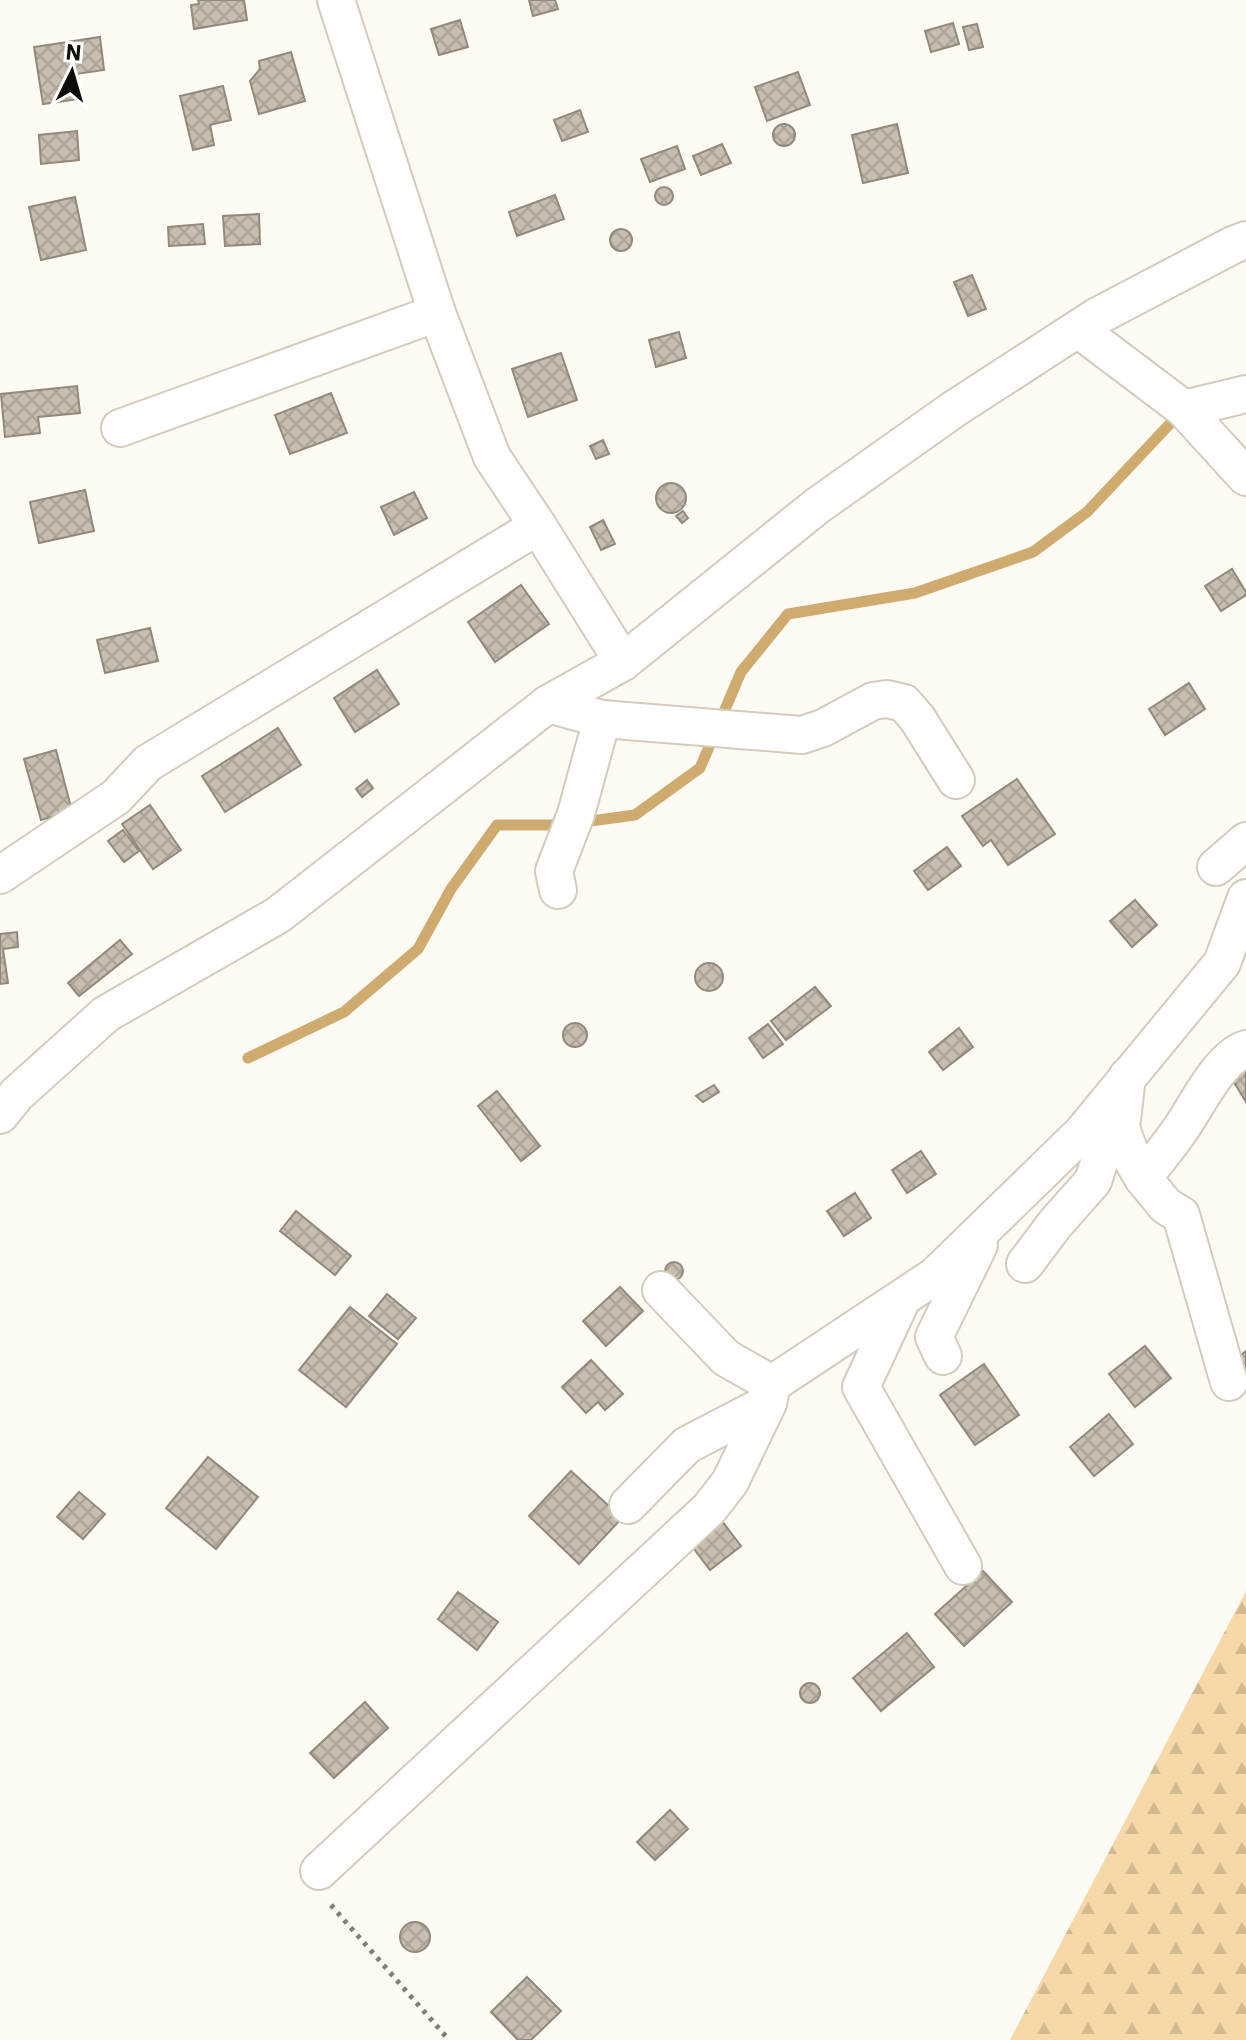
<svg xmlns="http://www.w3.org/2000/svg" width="1246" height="2040" viewBox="0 0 1246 2040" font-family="'IBM Plex Sans',sans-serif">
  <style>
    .forest { fill: url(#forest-firs) }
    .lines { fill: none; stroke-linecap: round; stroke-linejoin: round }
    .stream { stroke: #cfab70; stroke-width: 11 }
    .building { fill: url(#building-cross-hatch); stroke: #92897c; stroke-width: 2 }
    .minor-casing { stroke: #d4cbbc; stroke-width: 40 }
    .path { stroke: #817e79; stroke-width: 5; stroke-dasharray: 4 6; stroke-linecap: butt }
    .minor { stroke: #fff; stroke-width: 36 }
  </style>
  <defs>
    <pattern id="forest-firs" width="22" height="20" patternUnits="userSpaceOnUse" patternTransform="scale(2)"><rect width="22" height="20" fill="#f7d9a9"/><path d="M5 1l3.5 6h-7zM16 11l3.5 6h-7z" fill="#d3b990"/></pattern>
    <pattern id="building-cross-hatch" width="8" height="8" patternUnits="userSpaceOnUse" patternTransform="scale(2)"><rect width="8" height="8" fill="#c7beb0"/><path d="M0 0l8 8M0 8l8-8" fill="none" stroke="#aaa296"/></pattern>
  </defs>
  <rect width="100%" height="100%" fill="#fefbf5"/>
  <polygon class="forest" points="1246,1591 1246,2040 1010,2040"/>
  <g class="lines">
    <polyline class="stream" points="248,1058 344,1012 418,949 451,889 497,825 561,825 635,815 700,768 741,672 788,614 915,593 1033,552 1087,512 1181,412"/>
  </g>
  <g class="building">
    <polygon points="198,0 244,0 247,20 194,29 191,5 199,4"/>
    <polygon points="529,0 555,0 558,9 533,16"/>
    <polygon points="460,20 468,47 439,55 431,29"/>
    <polygon points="953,23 959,44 931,52 925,31"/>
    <polygon points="977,24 983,47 969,50 963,27"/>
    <polygon points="100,37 104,70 76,74 79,99 43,104 34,47"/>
    <polygon points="291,52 305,101 259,114 250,81 260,69 259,61"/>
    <polygon points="798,72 810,105 767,121 755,87"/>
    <polygon points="223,86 231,120 210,125 214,145 193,150 180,96"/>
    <polygon points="580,110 588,132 562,141 554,120"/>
    <circle cx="784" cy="135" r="11"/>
    <polygon points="897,124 908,173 863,183 852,135"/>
    <polygon points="77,131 79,160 41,164 39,135"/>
    <polygon points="722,144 731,163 701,175 693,156"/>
    <polygon points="677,146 685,169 650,182 641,159"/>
    <circle cx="664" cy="196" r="9"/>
    <polygon points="555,195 564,219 517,236 509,212"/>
    <polygon points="75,197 86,250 41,260 29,207"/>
    <polygon points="259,214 260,244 225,246 223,216"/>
    <polygon points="203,224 205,244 169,246 168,227"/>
    <circle cx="621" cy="240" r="11"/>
    <polygon points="972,275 986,309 968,316 954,282"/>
    <polygon points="679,332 686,358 656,367 649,340"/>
    <polygon points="561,353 577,400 528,417 512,369"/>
    <polygon points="77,386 80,413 38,417 40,433 5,437 1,394"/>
    <polygon points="331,393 347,433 290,454 275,415"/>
    <polygon points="603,440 609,454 596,459 590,446"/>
    <circle cx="671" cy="498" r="15"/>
    <polygon points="85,490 94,531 39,543 30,502"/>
    <polygon points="414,492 427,518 394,535 381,507"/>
    <polygon points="683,511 688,518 682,523 676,516"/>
    <polygon points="603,520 615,544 601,550 590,527"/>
    <polygon points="1232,569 1246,592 1246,595 1221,611 1205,586"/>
    <polygon points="521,585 549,624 495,662 468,622"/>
    <polygon points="150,628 158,661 105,673 97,640"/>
    <polygon points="377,670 399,704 355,732 334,698"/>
    <polygon points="1189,683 1205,709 1165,735 1149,709"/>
    <polygon points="278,728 301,765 225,812 202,776"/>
    <polygon points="56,750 72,811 41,820 24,759"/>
    <polygon points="1017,779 1055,834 1008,865 991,840 983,846 962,816"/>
    <polygon points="367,780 373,788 362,797 356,789"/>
    <polygon points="150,805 181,850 153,869 122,824"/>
    <polygon points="123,830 139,851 124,862 108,841"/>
    <polygon points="947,847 961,866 928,890 914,871"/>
    <polygon points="1135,900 1157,925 1132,947 1110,921"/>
    <polygon points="17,932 18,947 3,949 8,983 0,984 0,934"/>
    <polygon points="120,940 132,954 79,996 68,983"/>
    <circle cx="709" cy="977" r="14"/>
    <polygon points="815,987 831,1006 786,1040 771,1021"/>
    <circle cx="575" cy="1035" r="12"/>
    <polygon points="768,1024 783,1044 763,1058 749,1038"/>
    <polygon points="959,1028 973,1047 943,1070 929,1052"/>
    <polygon points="1246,1070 1246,1102 1232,1079"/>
    <polygon points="714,1085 719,1092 703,1102 696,1096"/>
    <polygon points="497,1091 540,1146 521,1161 478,1106"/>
    <polygon points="921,1151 936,1174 907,1193 892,1170"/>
    <polygon points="855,1193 871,1218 844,1236 827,1211"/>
    <polygon points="296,1211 351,1256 335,1275 280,1231"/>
    <circle cx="674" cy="1271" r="9"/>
    <polygon points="620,1287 643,1311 606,1346 583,1321"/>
    <polygon points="387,1294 416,1318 398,1339 369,1316"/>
    <polygon points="350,1307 397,1344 346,1407 299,1370"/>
    <polygon points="1145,1346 1171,1378 1135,1407 1109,1374"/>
    <polygon points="1246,1351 1246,1380 1232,1362"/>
    <polygon points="591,1360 623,1394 605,1410 598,1402 586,1413 562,1387"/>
    <polygon points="984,1364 1019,1415 975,1445 940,1395"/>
    <polygon points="1109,1414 1133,1444 1094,1476 1070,1447"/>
    <polygon points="208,1457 258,1497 216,1549 166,1508"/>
    <polygon points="571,1471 622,1518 579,1564 529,1516"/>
    <polygon points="79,1492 105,1514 83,1539 57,1517"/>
    <polygon points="722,1521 741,1546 710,1570 691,1545"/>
    <polygon points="983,1571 1012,1602 964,1646 935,1614"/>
    <polygon points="458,1592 498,1622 477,1650 438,1619"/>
    <polygon points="907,1633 934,1667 881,1711 853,1678"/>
    <circle cx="810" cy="1693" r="10"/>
    <polygon points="365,1702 388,1728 334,1778 310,1753"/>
    <polygon points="670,1810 688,1829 655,1860 637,1842"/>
    <circle cx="415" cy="1937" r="15"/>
    <polygon points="527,1977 561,2011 531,2040 518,2040 491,2012"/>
  </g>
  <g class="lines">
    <g class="minor-casing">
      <g id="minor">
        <polyline points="336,0 437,313 492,457 538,526 623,662"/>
        <polyline points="1078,329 1184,409 1246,477"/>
        <polyline points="1184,409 1246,394"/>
        <polyline points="120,428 437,313"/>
        <polyline points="548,704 602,719 802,735 823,728 873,701 887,699 904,703 917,718 956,780"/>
        <polyline points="1216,867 1246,841"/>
        <polyline points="0,875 116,797 148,763 538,526"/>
        <polyline points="558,890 554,871 576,814 602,719"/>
        <polyline points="1127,1077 1121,1128 1133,1161 1143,1178 1166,1206 1181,1215 1229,1382"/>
        <polyline points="0,1115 17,1094 106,1014 278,915 548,704 623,662 817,506 954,409 1096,317 1233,245 1246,240"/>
        <path d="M1143,1178C1156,1161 1170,1145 1182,1127C1197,1105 1220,1057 1246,1049"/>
        <polyline points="1025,1264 1055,1224 1093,1181 1118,1105"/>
        <polyline points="661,1290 726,1358 772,1384"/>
        <polyline points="902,1299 861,1387 963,1566"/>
        <polyline points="943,1356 934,1337 979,1245"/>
        <polyline points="628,1505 687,1445 768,1403 772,1384 935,1276 1082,1133 1222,963 1246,898"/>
        <polyline points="319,1871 709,1509 730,1482 768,1403"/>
      </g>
    </g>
    <polyline class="path" points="331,1905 449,2040"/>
    <use href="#minor" class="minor"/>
  </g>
  <g transform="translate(72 72) rotate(5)" stroke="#ffffff" stroke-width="6" paint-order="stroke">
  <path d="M0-6L14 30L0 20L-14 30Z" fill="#100d09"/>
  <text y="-12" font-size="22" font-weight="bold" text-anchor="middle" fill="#100d09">N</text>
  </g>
</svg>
